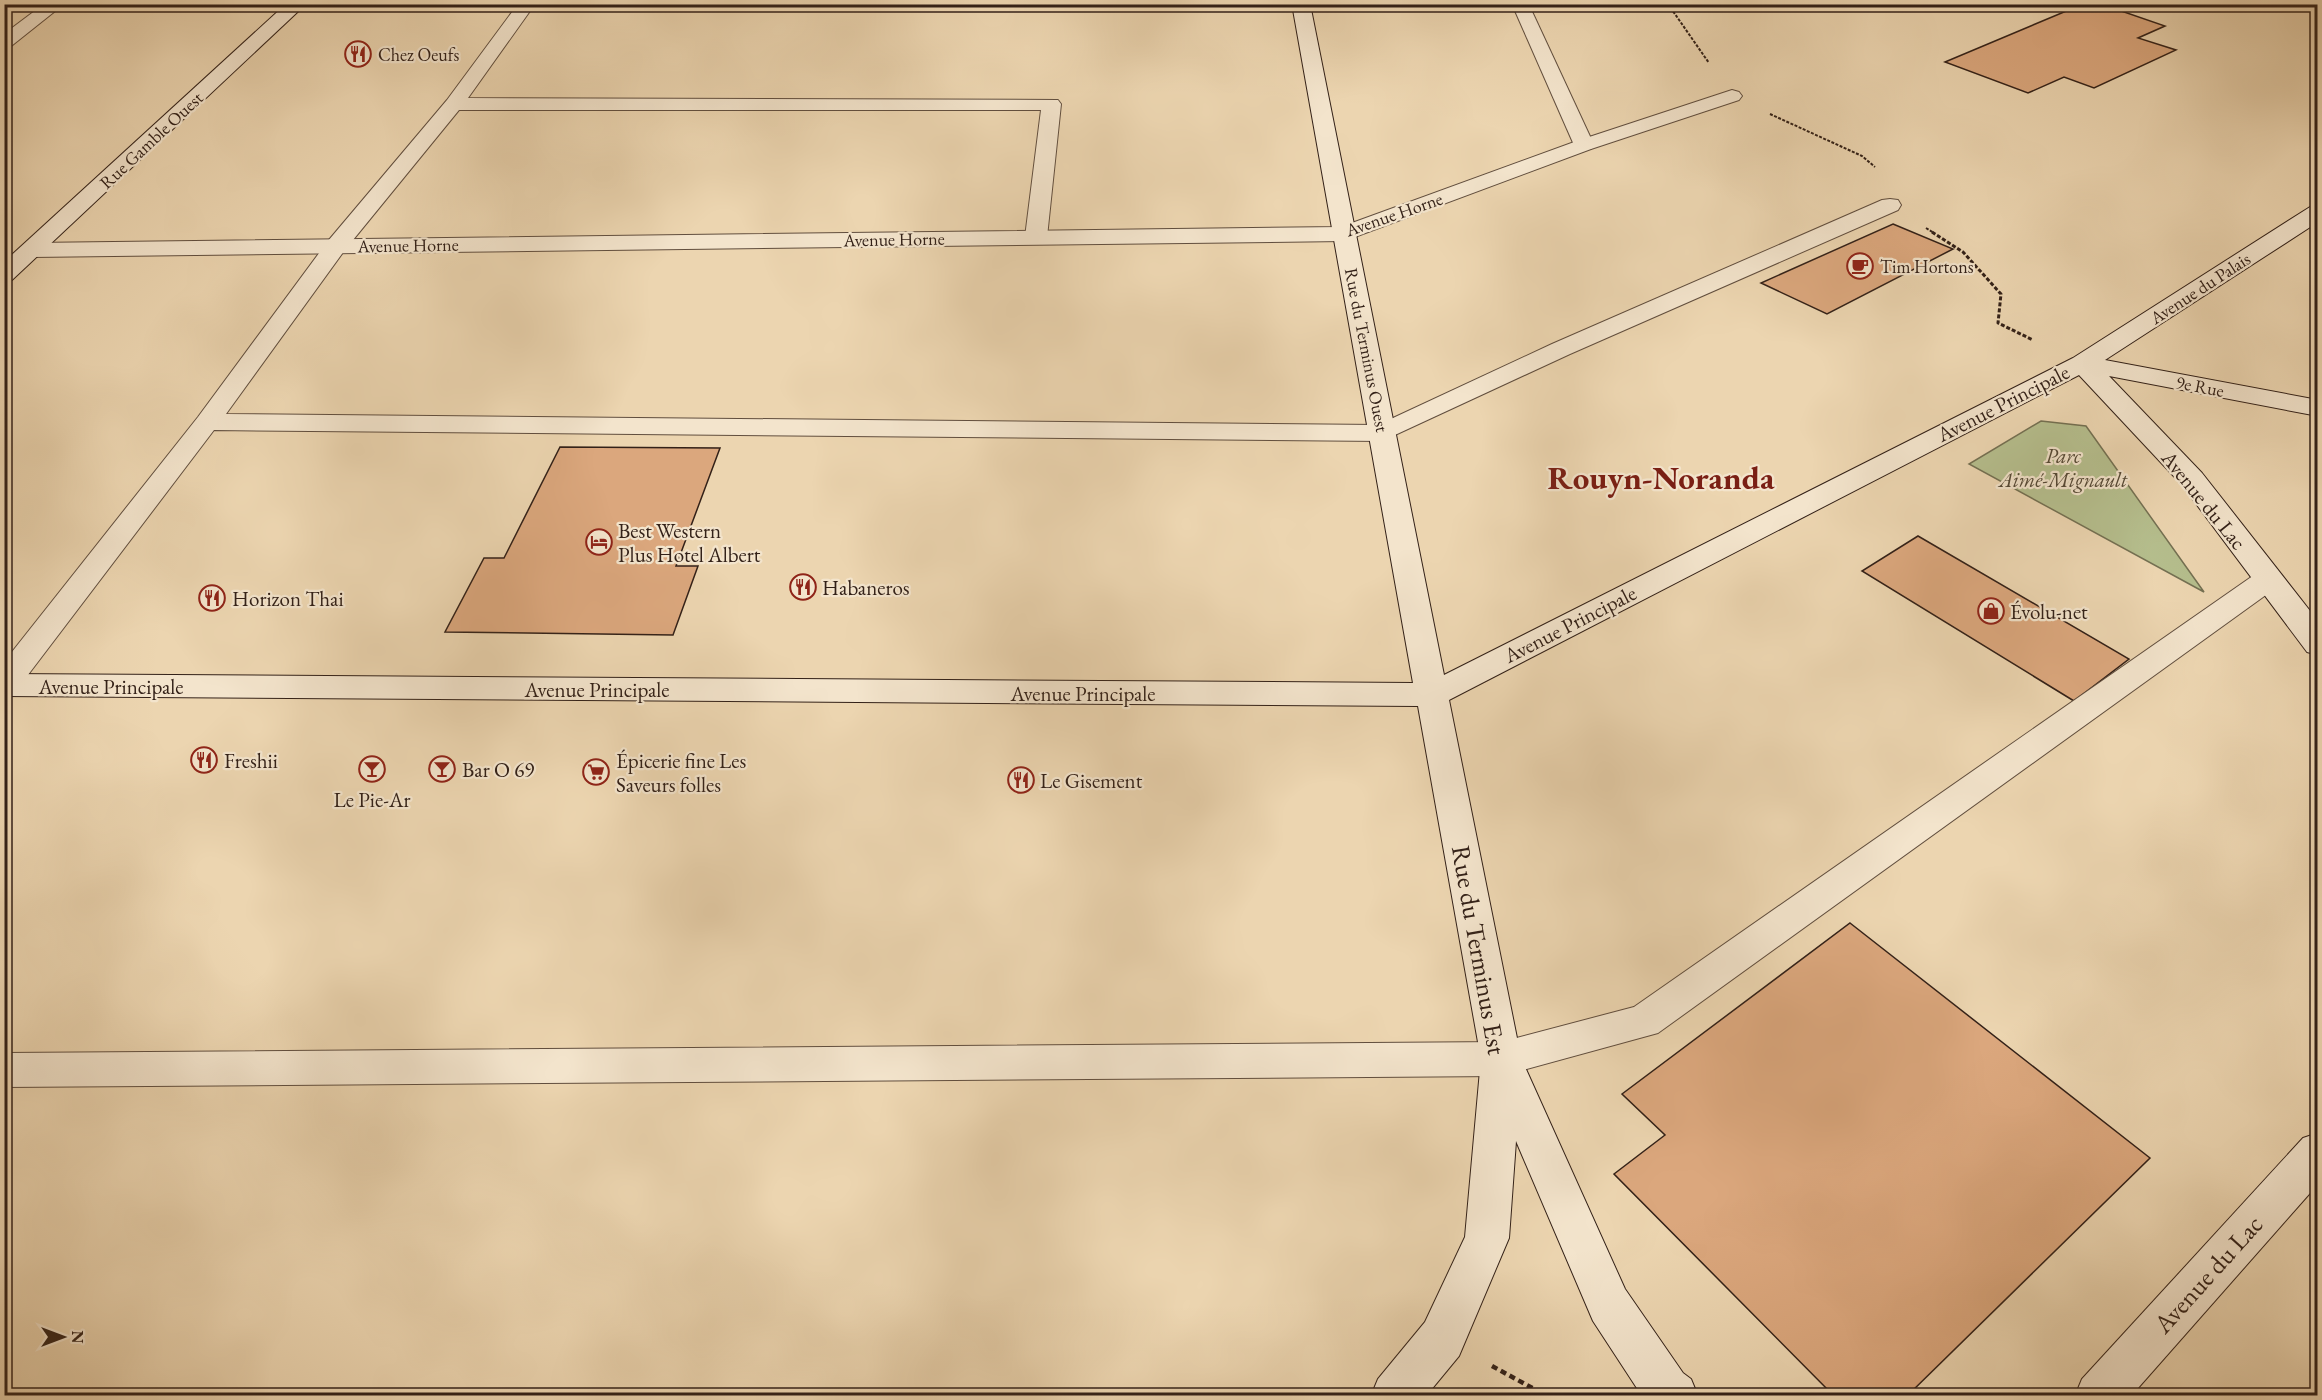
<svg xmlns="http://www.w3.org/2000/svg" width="2322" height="1400" viewBox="0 0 2322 1400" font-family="'EB Garamond',serif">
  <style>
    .green { fill: #b5be8d; stroke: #747052; stroke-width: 1.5 }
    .building { fill: #dba77d; stroke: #332118; stroke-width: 1.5 }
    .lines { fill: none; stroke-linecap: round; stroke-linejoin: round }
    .lane-casing { stroke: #614e3e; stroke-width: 2 }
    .street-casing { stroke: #614e3e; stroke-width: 2 }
    .secondary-casing { stroke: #332118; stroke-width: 2 }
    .path-far2 { stroke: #332118; stroke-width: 2; stroke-dasharray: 3 1.5; stroke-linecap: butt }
    .path-far1 { stroke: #332118; stroke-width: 3; stroke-dasharray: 4 2; stroke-linecap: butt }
    .path { stroke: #332118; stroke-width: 4.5; stroke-dasharray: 6 4; stroke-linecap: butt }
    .lane { fill: #f3e4cc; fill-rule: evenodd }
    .street { fill: #f3e4cc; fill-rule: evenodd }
    .secondary { fill: #f3e4cc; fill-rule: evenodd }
    .labels { text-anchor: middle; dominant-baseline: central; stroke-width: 4.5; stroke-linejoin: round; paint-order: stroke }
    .far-poi-label { font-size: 18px; fill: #332118; stroke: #f3e4cc; text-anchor: start }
    .far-street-label { font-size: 18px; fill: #332118; stroke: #f3e4cc }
    .street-label { font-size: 21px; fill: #332118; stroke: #f3e4cc }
    .park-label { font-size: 21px; font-style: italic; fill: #544835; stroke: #f3e4cc }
    .poi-label { font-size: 21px; fill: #332118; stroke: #f3e4cc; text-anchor: start }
    .near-street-label { font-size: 26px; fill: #332118; stroke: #f3e4cc }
    .town-label { font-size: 33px; font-weight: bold; fill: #7a1f14; stroke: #f3e4cc }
  </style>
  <rect width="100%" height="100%" fill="#ecd5b0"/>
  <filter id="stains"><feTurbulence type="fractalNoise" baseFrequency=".00333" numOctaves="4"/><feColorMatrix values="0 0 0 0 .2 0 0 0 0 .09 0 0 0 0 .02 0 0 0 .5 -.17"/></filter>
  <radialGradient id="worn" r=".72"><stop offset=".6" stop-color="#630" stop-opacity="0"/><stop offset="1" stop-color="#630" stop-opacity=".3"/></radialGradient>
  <polygon class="green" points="2041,421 2086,426 2204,592 1969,464"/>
  <g class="building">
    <polygon points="2083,4 2101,4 2165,26 2138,38 2176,50 2094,88 2064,77 2028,93 1945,62"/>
    <polygon points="1893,224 1953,249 1827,314 1761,283"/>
    <polygon points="560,447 720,448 676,566 698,566 673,635 445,632 484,558 504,558"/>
    <polygon points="1918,536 2129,659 2074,701 1862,571"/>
    <polygon points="1850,923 2150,1158 1907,1396 1834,1396 1614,1174 1665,1135 1622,1094"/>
  </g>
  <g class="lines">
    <g class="lane-casing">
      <g id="lane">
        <polygon points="44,4 64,4 10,47 4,48 4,34"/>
        <polygon points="518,4 535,4 468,98 1058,100 1061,104 1047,237 1044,242 1036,244 1028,242 1025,237 1041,110 459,110 344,251 226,414 1378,425 1552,344 1882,200 1890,199 1898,200 1901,205 1898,210 1570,354 1382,441 214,430 15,692 4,695 4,662 198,417 328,241 447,100"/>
        <polygon points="1512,4 1529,5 1594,145 1591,149 1577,149 1574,145"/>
        <polygon points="2267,571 2277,573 2282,580 2277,587 1658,1033 1501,1076 4,1087 4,1053 1501,1042 1634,1007 2257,573"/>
      </g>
    </g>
    <g class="street-casing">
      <g id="street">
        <polygon points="946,4 1551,4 1542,9 955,9"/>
        <polygon points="1732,90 1739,92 1742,96 1739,100 1591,149 1344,241 32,257 24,255 20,250 24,245 32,243 1341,227 1577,141"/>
      </g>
    </g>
    <g class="secondary-casing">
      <g id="secondary">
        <polygon points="286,4 306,4 12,280 4,282 4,262"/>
        <polygon points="1292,4 1310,4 1444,675 2073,358 2310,207 2318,205 2318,222 2105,360 2318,400 2318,416 2109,376 2202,473 2318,621 2318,655 2307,652 2182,485 2079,375 1449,700 1521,1058 1625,1289 1683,1373 1691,1379 1698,1396 1642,1396 1593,1321 1516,1141 1509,1238 1459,1356 1426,1396 1371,1396 1378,1379 1425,1322 1465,1237 1481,1059 1418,706 4,696 4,674 1413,683"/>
        <polygon points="2318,1133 2318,1184 2131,1396 2075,1396 2082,1379 2303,1138"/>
      </g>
    </g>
    <g class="path-far2">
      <polyline points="1668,4 1709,63"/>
      <polyline points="1770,114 1862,156 1875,167"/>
      <polyline points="1926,228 1934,233"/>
    </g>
    <polyline class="path-far1" points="1932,232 1963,252 2001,294 1998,323 2033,340"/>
    <polyline class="path" points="1492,1366 1547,1396"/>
    <use href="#lane" class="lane"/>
    <use href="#street" class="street"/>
    <use href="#secondary" class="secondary"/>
  </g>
  <defs>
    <g id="restaurant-ring" transform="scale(1.35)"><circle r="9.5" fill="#f3e4cc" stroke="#8f2418" stroke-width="1.5"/><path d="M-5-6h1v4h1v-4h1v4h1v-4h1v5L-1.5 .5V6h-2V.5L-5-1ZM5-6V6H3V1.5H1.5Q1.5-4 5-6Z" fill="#8f2418"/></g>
    <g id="cafe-ring" transform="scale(1.35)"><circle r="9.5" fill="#f3e4cc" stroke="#8f2418" stroke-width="1.5"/><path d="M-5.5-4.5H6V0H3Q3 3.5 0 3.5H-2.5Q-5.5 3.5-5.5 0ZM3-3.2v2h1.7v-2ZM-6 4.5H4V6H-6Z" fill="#8f2418"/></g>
    <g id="hotel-ring" transform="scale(1.35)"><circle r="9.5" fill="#f3e4cc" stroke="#8f2418" stroke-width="1.5"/><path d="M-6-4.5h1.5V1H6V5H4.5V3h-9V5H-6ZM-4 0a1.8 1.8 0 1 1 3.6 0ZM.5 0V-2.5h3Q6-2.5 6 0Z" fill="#8f2418"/></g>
    <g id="shop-ring" transform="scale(1.35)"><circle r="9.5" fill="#f3e4cc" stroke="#8f2418" stroke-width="1.5"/><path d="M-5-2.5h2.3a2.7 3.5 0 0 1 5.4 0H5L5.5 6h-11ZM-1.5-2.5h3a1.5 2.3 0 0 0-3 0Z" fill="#8f2418"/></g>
    <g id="bar-ring" transform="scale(1.35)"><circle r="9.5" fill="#f3e4cc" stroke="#8f2418" stroke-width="1.5"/><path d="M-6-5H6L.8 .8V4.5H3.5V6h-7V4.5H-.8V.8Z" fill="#8f2418"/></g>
    <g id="supermarket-ring" transform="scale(1.35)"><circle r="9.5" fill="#f3e4cc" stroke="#8f2418" stroke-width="1.5"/><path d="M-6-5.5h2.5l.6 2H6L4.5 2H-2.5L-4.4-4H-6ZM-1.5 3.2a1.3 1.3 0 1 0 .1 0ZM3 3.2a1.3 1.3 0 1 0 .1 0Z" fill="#8f2418"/></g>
  </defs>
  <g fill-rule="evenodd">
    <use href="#restaurant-ring" x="358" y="54"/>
    <use href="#cafe-ring" x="1860" y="266"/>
    <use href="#hotel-ring" x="599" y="542"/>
    <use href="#restaurant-ring" x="803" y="587"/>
    <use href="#restaurant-ring" x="212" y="598"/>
    <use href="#shop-ring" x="1991" y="611"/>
    <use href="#restaurant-ring" x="204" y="760"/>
    <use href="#bar-ring" x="372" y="769"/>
    <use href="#bar-ring" x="442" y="769"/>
    <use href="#supermarket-ring" x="596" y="772"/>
    <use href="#restaurant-ring" x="1021" y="780"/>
  </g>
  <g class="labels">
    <g class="far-poi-label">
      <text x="378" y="54">Chez Oeufs</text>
      <text x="1880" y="266">Tim Hortons</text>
    </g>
    <g class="far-street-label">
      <text transform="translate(151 140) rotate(-43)">Rue Gamble Ouest</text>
      <text transform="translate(1394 214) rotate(-19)">Avenue Horne</text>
      <text transform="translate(894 239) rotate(-1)">Avenue Horne</text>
      <text transform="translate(408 245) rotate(-1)">Avenue Horne</text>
      <text transform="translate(2200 288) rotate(-33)">Avenue du Palais</text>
      <text transform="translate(1367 350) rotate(79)">Rue du Terminus Ouest</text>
      <text transform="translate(2200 386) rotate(11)">9e Rue</text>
    </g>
    <g class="street-label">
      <text transform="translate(2003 403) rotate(-27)">Avenue Principale</text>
      <text transform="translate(2204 500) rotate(51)">Avenue du Lac</text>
      <text transform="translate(1570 624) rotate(-27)">Avenue Principale</text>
      <text x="111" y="686">Avenue Principale</text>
      <text x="597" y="689">Avenue Principale</text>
      <text x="1083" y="693">Avenue Principale</text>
    </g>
    <g class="park-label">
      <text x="2063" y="455">Parc<tspan x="2063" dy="24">Aimé-Mignault</tspan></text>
    </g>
    <g class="poi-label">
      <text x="618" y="530">Best Western<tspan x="618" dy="24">Plus Hotel Albert</tspan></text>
      <text x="822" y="587">Habaneros</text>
      <text x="232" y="598">Horizon Thai</text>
      <text x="2010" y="611">Évolu-net</text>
      <text x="224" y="760">Freshii</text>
      <text x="616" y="760">Épicerie fine Les<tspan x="616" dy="24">Saveurs folles</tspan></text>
      <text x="462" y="769">Bar O 69</text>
      <text x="1040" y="780">Le Gisement</text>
      <text x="372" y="799" text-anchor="middle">Le Pie-Ar</text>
    </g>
    <g class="near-street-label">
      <text transform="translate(1479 950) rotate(80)">Rue du Terminus Est</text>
      <text transform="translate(2208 1274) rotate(-48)">Avenue du Lac</text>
    </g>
    <g class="town-label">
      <text x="1661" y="477">Rouyn-Noranda</text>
    </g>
  </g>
  <rect width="2322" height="1400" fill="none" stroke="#ecd5b0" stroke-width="24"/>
  <rect x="6" y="6" width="2310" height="1388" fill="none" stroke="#332118" stroke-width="3"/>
  <rect x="12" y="12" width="2298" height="1376" fill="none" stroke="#332118" stroke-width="1.5"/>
  <g transform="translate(63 1337) rotate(90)" stroke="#f3e4cc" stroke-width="4.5" paint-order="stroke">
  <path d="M0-4.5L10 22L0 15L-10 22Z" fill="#332118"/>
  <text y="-9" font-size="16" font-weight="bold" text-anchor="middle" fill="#332118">N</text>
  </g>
  <rect width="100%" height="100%" filter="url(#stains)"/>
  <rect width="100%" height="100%" fill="url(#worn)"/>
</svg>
